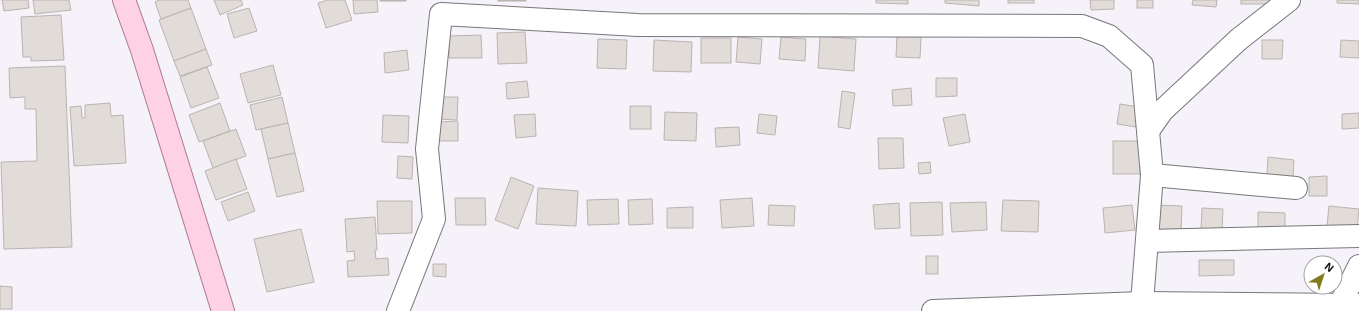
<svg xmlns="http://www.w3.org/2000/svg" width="1359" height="311" viewBox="0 0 1359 311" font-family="'Exo 2',sans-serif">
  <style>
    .building { fill: #e2dcd9; stroke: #b9b4b1 }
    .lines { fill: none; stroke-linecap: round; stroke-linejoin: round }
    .minor-casing { stroke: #78777b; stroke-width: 24 }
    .major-casing { stroke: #ab7b8f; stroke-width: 24 }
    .minor { stroke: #fff; stroke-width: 22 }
    .major { stroke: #fed2e4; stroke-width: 22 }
  </style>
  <rect width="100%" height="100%" fill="#f5f3f9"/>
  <g class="building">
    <polygon points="2,0 28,0 29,8 4,11"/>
    <polygon points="33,0 69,0 71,10 35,14"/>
    <polygon points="159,0 188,0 191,8 161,19 155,2"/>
    <polygon points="214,0 241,0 243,5 220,15"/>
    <polygon points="328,0 345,0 352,20 326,28 318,3"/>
    <polygon points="353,0 377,0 378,12 354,14"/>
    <rect x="380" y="0" width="26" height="1"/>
    <rect x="498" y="0" width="28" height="1"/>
    <polygon points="876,0 908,0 908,4 876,3"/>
    <polygon points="945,0 979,0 979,6 945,3"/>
    <rect x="1008" y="0" width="26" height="3"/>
    <polygon points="1090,0 1114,0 1114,9 1091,10"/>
    <rect x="1137" y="0" width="16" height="8"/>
    <polygon points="1193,0 1217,0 1216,7 1192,5"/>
    <rect x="1241" y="0" width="29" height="4"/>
    <polygon points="1337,0 1359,0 1359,4 1337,3"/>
    <polygon points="191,8 206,49 174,61 159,20"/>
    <polygon points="249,8 257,31 234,38 227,14"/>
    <polygon points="61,15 64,60 31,61 31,57 23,57 21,17"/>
    <polygon points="525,32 527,63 498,64 497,33"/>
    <polygon points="481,35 482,58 449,58 449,36"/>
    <polygon points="820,36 856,39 854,71 818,68"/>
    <polygon points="897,36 921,37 920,58 896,57"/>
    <polygon points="738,37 762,39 760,64 736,62"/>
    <polygon points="781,37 806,39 805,61 779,59"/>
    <rect x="701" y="38" width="30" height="25"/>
    <polygon points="598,39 627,40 626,69 597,68"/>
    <polygon points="654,40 692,42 691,72 653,71"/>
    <polygon points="1262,40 1283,40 1282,59 1262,59"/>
    <polygon points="1341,40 1359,41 1359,58 1340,57"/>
    <polygon points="206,49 212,65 180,76 174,61"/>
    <polygon points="407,50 409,70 385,73 384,53"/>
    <polygon points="273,65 281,95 248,103 240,74"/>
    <polygon points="65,66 72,247 4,249 1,162 37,161 36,109 25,109 25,97 10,98 9,68"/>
    <polygon points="207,67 219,98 191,108 180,77"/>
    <polygon points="936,78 957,78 957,96 936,97"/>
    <polygon points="527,81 529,97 507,99 506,83"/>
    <polygon points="911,88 912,105 893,106 892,90"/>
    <polygon points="842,91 855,93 850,129 838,127"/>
    <polygon points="282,97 288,123 256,130 250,105"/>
    <polygon points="438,97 458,97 457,120 438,119"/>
    <polygon points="110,103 111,116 123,115 126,163 74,166 70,107 81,106 82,118 85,118 85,105"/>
    <polygon points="220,103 230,131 199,142 189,115"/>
    <polygon points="1120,104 1139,107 1136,127 1117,124"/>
    <rect x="630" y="106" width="21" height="23"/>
    <polygon points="665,112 697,113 696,141 664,140"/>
    <polygon points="1359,113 1359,128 1342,129 1342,114"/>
    <polygon points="535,114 536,136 516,138 514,115"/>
    <polygon points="759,114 777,116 775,135 757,133"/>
    <polygon points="965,114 970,142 949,146 943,118"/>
    <polygon points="383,115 409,116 408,143 382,142"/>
    <polygon points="458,121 458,141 438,141 437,122"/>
    <polygon points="288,123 295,153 268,159 261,129"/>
    <polygon points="739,127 740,145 716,147 715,128"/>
    <polygon points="236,129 246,156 213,168 203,141"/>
    <polygon points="878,138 903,138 904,168 879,169"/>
    <rect x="1113" y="141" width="27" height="33"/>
    <polygon points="295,153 304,191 277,197 268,159"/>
    <polygon points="398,156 413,157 412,179 397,178"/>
    <polygon points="1268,157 1294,160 1293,177 1267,174"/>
    <polygon points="236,159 247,189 216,200 205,171"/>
    <polygon points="930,162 931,173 919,174 918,163"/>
    <polygon points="1327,176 1327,196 1309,196 1309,177"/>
    <polygon points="511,177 534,186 518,229 495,220"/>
    <polygon points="538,188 578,191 576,226 536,224"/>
    <polygon points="248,192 255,211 228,221 221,202"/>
    <polygon points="455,198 485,198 486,225 456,225"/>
    <polygon points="752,198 754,226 722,228 720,200"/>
    <polygon points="618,199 619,224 588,225 587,200"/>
    <polygon points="652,199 653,224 629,225 628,200"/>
    <polygon points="1003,200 1039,201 1038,232 1001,231"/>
    <polygon points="377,201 412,201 412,233 378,234"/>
    <polygon points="942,202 943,235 911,236 910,203"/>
    <polygon points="986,202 987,230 952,232 950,203"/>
    <polygon points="899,203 900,228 875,229 873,205"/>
    <polygon points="769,205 795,206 794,226 768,225"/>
    <polygon points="1132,205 1135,230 1105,233 1103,208"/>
    <polygon points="1154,205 1182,206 1181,232 1153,231"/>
    <polygon points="1329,206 1359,209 1357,230 1327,226"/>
    <polygon points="693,207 693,228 667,228 667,208"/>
    <polygon points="1202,208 1223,209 1222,231 1201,229"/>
    <polygon points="1258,212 1285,213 1285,233 1258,233"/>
    <polygon points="375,217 377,250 375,250 376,259 388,258 389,275 348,277 347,261 355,260 354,251 347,252 345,219"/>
    <polygon points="301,229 314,282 267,292 254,239"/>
    <rect x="926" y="256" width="12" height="18"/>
    <polygon points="1199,260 1234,260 1234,275 1199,276"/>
    <polygon points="433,264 446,264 446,277 433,276"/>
    <polygon points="0,286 12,287 12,309 0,309"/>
  </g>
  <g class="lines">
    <g class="minor-casing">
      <g id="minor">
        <polyline points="1148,131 1162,111 1238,40 1289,0"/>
        <polyline points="1152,175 1296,188"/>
        <polyline points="1147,241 1359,236"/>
        <polyline points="1340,305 1359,266"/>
        <polyline points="398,311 434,219 427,149 441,14 638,25 1082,26 1109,36 1142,65 1152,175 1142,303"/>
        <polyline points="933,311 1142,303 1359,305"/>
      </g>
    </g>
    <g class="major-casing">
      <polyline id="major" points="124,0 142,50 223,311"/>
    </g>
    <use href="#minor" class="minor"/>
    <use href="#major" class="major"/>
  </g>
  <g transform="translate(1323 275) rotate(39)"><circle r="19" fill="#ffffff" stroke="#a0a0a1"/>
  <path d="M0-3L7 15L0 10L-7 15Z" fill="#83791f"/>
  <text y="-6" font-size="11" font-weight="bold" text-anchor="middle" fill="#111113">N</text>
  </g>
</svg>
